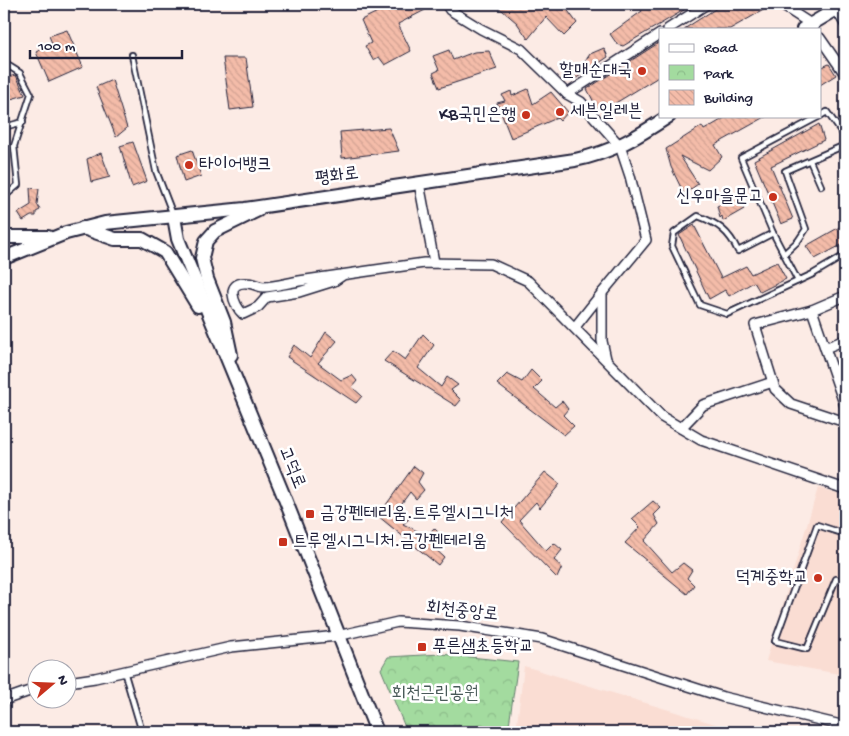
<svg xmlns="http://www.w3.org/2000/svg" width="849" height="736" viewBox="0 0 849 736" font-family="'Gochi Hand','Poor Story',sans-serif">
  <style>
    .built { fill: #faddd3 }
    .park { fill: url(#park-crowns); stroke: #627e6d }
    .building { fill: url(#building-back-hatch); stroke: #22223b }
    .lines { fill: none; stroke-linecap: round; stroke-linejoin: round }
    .service-casing { stroke: #22223b; stroke-width: 8 }
    .minor-casing { stroke: #22223b; stroke-width: 12 }
    .secondary-casing { stroke: #22223b; stroke-width: 16 }
    .service { stroke: #fff; stroke-width: 4.5 }
    .minor { stroke: #fff; stroke-width: 9 }
    .secondary { stroke: #fff; stroke-width: 12 }
    .poi-dot { fill: #c8321e; stroke: #fff; stroke-width: 2 }
    .labels { text-anchor: middle; dominant-baseline: central; stroke-width: 5; stroke-linejoin: round; paint-order: stroke }
    .poi-label { font-size: 18px; fill: #22223b; stroke: #fff; text-anchor: start }
    .street-label { font-size: 18px; fill: #22223b; stroke: #fff }
    .park-label { font-size: 18px; fill: #495a59; stroke: #fff }
  </style>
  <defs>
    <pattern id="park-crowns" width="20" height="18" patternUnits="userSpaceOnUse" patternTransform="scale(1.25)"><rect width="20" height="18" fill="#a3db9f"/><path d="M2 6a3 3 0 1 1 6 0M12 15a3 3 0 1 1 6 0" fill="none" stroke="#8cbc8a"/></pattern>
    <pattern id="building-back-hatch" width="6" height="6" patternUnits="userSpaceOnUse" patternTransform="scale(1.25)"><rect width="6" height="6" fill="#f4bca9"/><path d="M-1 5l2 2M0 0l6 6M5-1l2 2" fill="none" stroke="#d1a192"/></pattern>
  </defs>
  <rect width="100%" height="100%" fill="#fcebe5"/>
  <filter id="ink" filterUnits="userSpaceOnUse"><feTurbulence type="fractalNoise" baseFrequency=".02" numOctaves="2"/><feDisplacementMap in="SourceGraphic" scale="10" xChannelSelector="R" yChannelSelector="G"/><feConvolveMatrix kernelMatrix="1 2 1 2 8 2 1 2 1" color-interpolation-filters="sRGB"/></filter>
  <g filter="url(#ink)">
    <g class="built">
      <polygon points="818,488 845,495 845,675 766,661"/>
      <polygon points="524,666 725,727 724,732 516,732"/>
    </g>
    <polygon class="park" points="441,654 518,662 508,732 407,732 381,669 388,657"/>
    <g class="building">
      <polygon points="394,4 422,4 425,10 398,24 411,51 385,65 379,57 373,60 365,46 371,43 361,20"/>
      <polygon points="495,4 563,4 577,23 564,36 546,17 528,39 517,23"/>
      <polygon points="638,4 680,4 684,10 623,46 617,44 610,34 642,11"/>
      <polygon points="723,4 774,4 730,29 684,29"/>
      <polygon points="67,30 83,67 49,82 36,52 52,43 49,36"/>
      <polygon points="660,42 660,76 609,107 597,108 587,89"/>
      <polygon points="604,48 608,57 572,81 590,54"/>
      <polygon points="449,50 453,60 474,52 489,51 497,69 439,88 433,73 439,70 433,56"/>
      <polygon points="223,58 246,58 253,107 230,110"/>
      <polygon points="829,64 836,75 820,85 820,68"/>
      <polygon points="16,75 25,95 4,101 4,78"/>
      <polygon points="112,80 127,128 116,137 96,87"/>
      <polygon points="528,89 533,104 551,92 568,112 560,121 557,118 511,138 497,103 505,101 502,95 511,91 512,96"/>
      <polygon points="728,116 767,116 715,145 722,157 708,170 680,156 698,184 684,194 671,167 666,149 702,126 704,130"/>
      <polygon points="819,124 824,140 771,166 793,219 781,224 754,160"/>
      <polygon points="389,128 399,151 342,158 340,132"/>
      <polygon points="133,142 147,181 132,187 120,146"/>
      <polygon points="192,150 201,176 184,182 177,155"/>
      <polygon points="101,153 110,177 91,182 87,159"/>
      <polygon points="30,188 39,189 37,204 40,210 36,212 36,216 31,216 23,221 18,213 31,205"/>
      <polygon points="733,193 744,209 723,221 722,216 720,218 717,206 724,203 721,199"/>
      <polygon points="845,224 845,243 815,259 806,246"/>
      <polygon points="694,225 721,278 746,266 751,274 777,262 786,279 760,292 754,282 729,296 725,290 709,299 679,235"/>
      <polygon points="326,332 337,341 318,363 341,380 352,375 357,381 352,387 362,396 356,403 287,357 294,345 310,358"/>
      <polygon points="423,334 434,345 418,368 441,387 447,377 458,385 451,390 461,400 456,406 384,361 393,351 405,360"/>
      <polygon points="531,370 542,381 534,389 555,407 562,401 568,409 563,415 574,426 564,435 497,384 507,374 522,382"/>
      <polygon points="414,466 423,473 418,482 424,490 416,499 410,492 399,507 409,519 403,524 427,536 434,528 443,537 434,548 444,557 438,565 378,516"/>
      <polygon points="545,472 560,484 540,508 536,502 519,520 546,551 554,543 562,550 554,560 562,567 557,578 502,522"/>
      <polygon points="653,501 661,508 654,515 659,524 644,541 672,572 683,563 692,570 687,578 694,585 687,594 625,543 640,527 632,519"/>
    </g>
    <g class="lines">
      <g class="service-casing">
        <g id="service">
          <polyline points="132,55 156,171 173,215"/>
          <polyline points="4,63 20,73 31,94 14,146 18,185 4,197"/>
          <polyline points="820,116 827,112 845,137"/>
          <polyline points="4,127 23,122"/>
          <polyline points="810,161 821,186"/>
          <path d="M773,233L738,251C729,231 717,223 698,216L674,233L672,246L700,305L727,314L813,274L845,255"/>
          <polyline points="784,254 798,241 806,229 785,171 845,145"/>
          <polyline points="798,281 773,233 741,158 820,116"/>
          <polyline points="845,534 817,525 775,641 807,649 836,579 845,582"/>
          <polyline points="124,671 142,732"/>
        </g>
      </g>
      <g class="minor-casing">
        <g id="minor">
          <polyline points="446,4 450,10 481,29 521,49 567,94 581,102 620,146 630,176 646,240 602,293 602,341 606,359"/>
          <polyline points="780,4 811,24 814,29"/>
          <polyline points="836,9 845,24"/>
          <polyline points="668,29 707,4"/>
          <polyline points="820,38 845,74"/>
          <polyline points="567,94 660,34"/>
          <polyline points="419,183 434,262"/>
          <path d="M343,275L334,281L299,292L267,297L258,307L243,314C233,305 225,281 247,283C252,283 257,286 263,287C275,287 287,283 299,281L424,263L491,264L528,281L662,417L701,440L845,489"/>
          <polyline points="845,296 812,310 845,406"/>
          <polyline points="812,310 755,325 775,389 791,404 845,422"/>
          <polyline points="575,327 602,293"/>
          <polyline points="825,348 845,340"/>
          <polyline points="681,428 703,405 773,382"/>
          <polyline points="68,682 95,678 231,647 337,636 398,622 460,626 542,639 723,697 845,726"/>
          <polyline points="4,700 38,688"/>
        </g>
      </g>
      <g class="secondary-casing">
        <g id="secondary">
          <polyline points="803,29 845,4"/>
          <polyline points="174,217 178,239 283,494 377,732"/>
          <polyline points="83,228 115,239 142,239 165,252 198,306"/>
          <polyline points="4,235 10,237 48,237"/>
          <path d="M4,258L66,233L105,223L245,209L575,160C613,152 637,137 669,116"/>
          <polyline points="231,355 224,322 207,279 202,258 206,241 215,231 258,210"/>
        </g>
      </g>
      <use href="#service" class="service"/>
      <use href="#minor" class="minor"/>
      <use href="#secondary" class="secondary"/>
    </g>
  </g>
  <g class="poi-dot">
    <circle cx="642" cy="71" r="5"/>
    <circle cx="560" cy="112" r="5"/>
    <circle cx="526" cy="115" r="5"/>
    <circle cx="189" cy="165" r="5"/>
    <circle cx="773" cy="197" r="5"/>
    <rect x="305" y="509" width="10" height="10" rx="2.5"/>
    <rect x="278" y="537" width="10" height="10" rx="2.5"/>
    <circle cx="818" cy="578" r="5"/>
    <rect x="417" y="642" width="10" height="10" rx="2.5"/>
  </g>
  <g class="labels">
    <g class="poi-label">
      <text x="632" y="71" text-anchor="end">할매순대국</text>
      <text x="570" y="112">세븐일레븐</text>
      <text x="516" y="115" text-anchor="end">KB국민은행</text>
      <text x="199" y="165">타이어뱅크</text>
      <text x="763" y="197" text-anchor="end">신우마을문고</text>
      <text x="320" y="514">금강펜테리움.트루엘시그니처</text>
      <text x="293" y="542">트루엘시그니처.금강펜테리움</text>
      <text x="808" y="578" text-anchor="end">덕계중학교</text>
      <text x="432" y="647">푸른샘초등학교</text>
    </g>
    <g class="street-label">
      <text transform="translate(337 177) rotate(-8)">평화로</text>
      <text transform="translate(291 468) rotate(68)">고덕로</text>
      <text transform="translate(462 612) rotate(6)">회천중앙로</text>
    </g>
    <g class="park-label">
      <text x="435" y="694">회천근린공원</text>
    </g>
  </g>
  <rect width="849" height="736" fill="none" stroke="#fff" stroke-width="20"/>
  <rect x="10" y="10" width="829" height="716" fill="none" stroke="#22223b" stroke-width="2" filter="url(#ink)"/>
  <rect x="659" y="28" width="162" height="90" fill="#ffffff" stroke="#a7a7b1"/>
  <rect x="669" y="44" width="25" height="8" fill="#ffffff" stroke="#a7a7b1"/>
  <text x="704" y="52" font-size="15" fill="#22223b">Road</text>
  <rect x="669" y="65" width="25" height="15" fill="url(#park-crowns)" stroke="#a7a7b1"/>
  <text x="704" y="78" font-size="15" fill="#22223b">Park</text>
  <rect x="669" y="90" width="25" height="15" fill="url(#building-back-hatch)" stroke="#a7a7b1"/>
  <text x="704" y="102" font-size="15" fill="#22223b">Building</text>
  <g transform="translate(52 684) rotate(71)"><circle r="24" fill="#ffffff" stroke="#a7a7b1"/>
  <path d="M0-4L9 19L0 12L-9 19Z" fill="#c8321e"/>
  <text y="-8" font-size="14" font-weight="bold" text-anchor="middle" fill="#22223b">N</text>
  </g>
  <path d="M30 50v8h152v-8" fill="none" stroke="#22223b" stroke-width="2.5"/>
  <text x="38" y="50" font-size="15" fill="#22223b" stroke="#ffffff" stroke-width="4" paint-order="stroke">100 m</text>
</svg>
